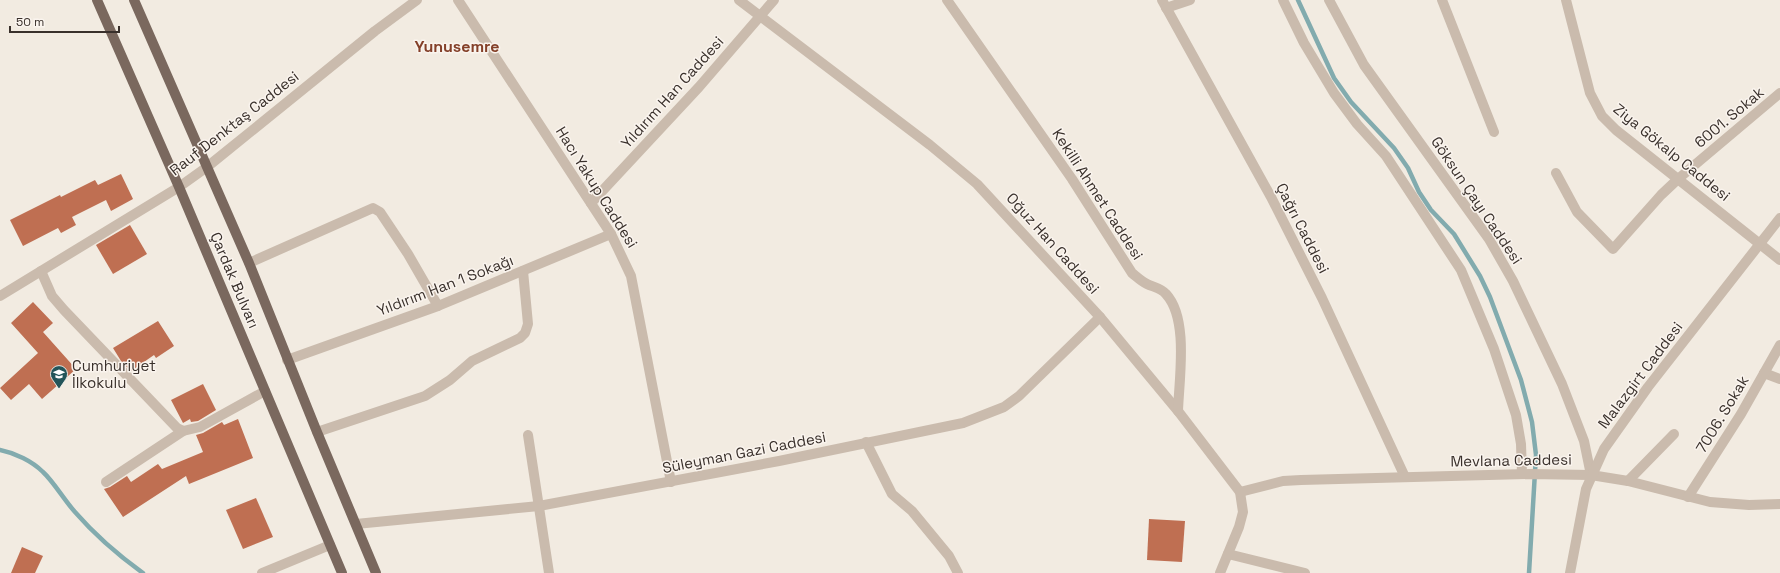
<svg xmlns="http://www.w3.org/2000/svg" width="1780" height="573" viewBox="0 0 1780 573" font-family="'Space Grotesk',sans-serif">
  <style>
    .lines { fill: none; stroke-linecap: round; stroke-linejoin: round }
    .stream { stroke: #82abae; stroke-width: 4.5 }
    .building { fill: #bf6f52 }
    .minor { stroke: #cabbad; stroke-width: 10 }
    .major { stroke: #7a685e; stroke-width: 10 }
    .labels { text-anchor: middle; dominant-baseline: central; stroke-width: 3; stroke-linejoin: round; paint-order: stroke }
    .street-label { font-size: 15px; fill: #39302b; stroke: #faf4ee }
    .poi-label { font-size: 15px; fill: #39302b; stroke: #faf4ee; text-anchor: start }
    .neighbourhood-label { font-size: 16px; font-weight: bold; fill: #844029; stroke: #faf4ee }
  </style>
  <rect width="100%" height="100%" fill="#f2ebe1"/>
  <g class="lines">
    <g class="stream">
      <polyline points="1298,0 1334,78 1351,102 1394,148 1408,168 1419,192 1431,210 1454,234 1480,276 1490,297 1521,380 1532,422 1536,455 1529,573"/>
      <path d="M0,450C15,453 32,461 43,472C53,481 65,501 75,512C95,535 118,555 143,573"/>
    </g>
  </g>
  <g class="building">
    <polygon points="121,174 133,199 111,211 106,200 72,217 76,225 61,233 58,228 23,246 10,220 60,195 61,197 95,180 98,185"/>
    <polygon points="130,225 147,254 113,274 96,245"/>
    <polygon points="33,302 53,323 43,332 76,369 42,399 29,384 11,400 0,388 38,353 11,323"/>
    <polygon points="158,321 174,346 156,358 154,355 131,371 121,361 113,348"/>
    <polygon points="203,384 216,410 198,421 191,422 190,419 183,423 171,400"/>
    <polygon points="238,419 253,458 189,484 186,476 123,517 104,489 110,487 127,476 131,482 158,464 162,469 203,452 196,435 203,433 222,422 224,425"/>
    <polygon points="256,498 273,537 243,549 226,510"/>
    <polygon points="1149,519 1185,521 1182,562 1147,560"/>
    <polygon points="22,547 43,556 35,573 11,573"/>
  </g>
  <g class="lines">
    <g class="minor">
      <polyline points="458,0 611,234 631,276 671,482"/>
      <polyline points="739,0 930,145 977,184 1100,317 1178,411 1240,492 1243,512 1239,527 1220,573"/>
      <path d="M947,0L1072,179L1132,273C1137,277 1141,281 1147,284C1153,287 1161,288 1166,294C1189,319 1179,379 1178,411"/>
      <polyline points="1162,0 1271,197 1322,298 1405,477"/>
      <polyline points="1283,0 1304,43 1334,93 1357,124 1386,156 1461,270 1494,349 1516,415 1521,444 1522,474"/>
      <polyline points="1329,0 1364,65 1489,239 1513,281 1562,384 1584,441 1591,475"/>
      <polyline points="1442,0 1494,132"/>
      <polyline points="1566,0 1590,93 1602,116 1616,130 1780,260"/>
      <polyline points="1166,8 1190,0"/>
      <polyline points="1556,173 1577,212 1613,249 1661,195 1678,179 1780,93"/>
      <polyline points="591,203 699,87 774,0"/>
      <polyline points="249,263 373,208 380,212 408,254 438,306"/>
      <polyline points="41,271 52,296 64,310 177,428 183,431 200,427 265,391"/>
      <polyline points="0,296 179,187 207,167 375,31 417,0"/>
      <polyline points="287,360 438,306 611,234"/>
      <polyline points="1764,373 1780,379"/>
      <polyline points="317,432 425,396 450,380 472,361 520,338 525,333 528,324 523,271"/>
      <polyline points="528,435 549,573"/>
      <polyline points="866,442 892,494 912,511 949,556 958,573"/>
      <polyline points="1628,481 1674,434"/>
      <polyline points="106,482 183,431"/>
      <polyline points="1240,492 1283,481 1301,480 1529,474 1591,475 1628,481 1710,502 1749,505 1780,504"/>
      <polyline points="1688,497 1741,414 1780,345"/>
      <polyline points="356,524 539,506 779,461 963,423 1004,407 1019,396 1100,317"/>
      <polyline points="1228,554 1305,573"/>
      <polyline points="262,573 330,545"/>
      <polyline points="1570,573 1586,489 1604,449 1648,387 1780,218"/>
    </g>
    <g class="major">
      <polyline points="97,0 179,187 342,573"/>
      <polyline points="134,0 249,263 317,432 376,573"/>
    </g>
  </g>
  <defs>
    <g id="school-pin" transform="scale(0.9)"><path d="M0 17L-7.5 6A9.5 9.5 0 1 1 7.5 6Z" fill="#235459" stroke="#faf4ee"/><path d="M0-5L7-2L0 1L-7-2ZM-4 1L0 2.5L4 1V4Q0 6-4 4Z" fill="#fff"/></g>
  </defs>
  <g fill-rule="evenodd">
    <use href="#school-pin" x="59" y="374"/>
  </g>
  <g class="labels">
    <g class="street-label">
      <text transform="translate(672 92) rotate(-48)">Yıldırım Han Caddesi</text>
      <text transform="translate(1729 117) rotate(-40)">6001. Sokak</text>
      <text transform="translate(234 123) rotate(-38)">Rauf Denktaş Caddesi</text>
      <text transform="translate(1672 152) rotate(39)">Ziya Gökalp Caddesi</text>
      <text transform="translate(597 187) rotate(58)">Hacı Yakup Caddesi</text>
      <text transform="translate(1098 194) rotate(57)">Kekilli Ahmet Caddesi</text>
      <text transform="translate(1477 200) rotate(56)">Göksun Çayı Caddesi</text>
      <text transform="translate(1303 228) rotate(63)">Çağrı Caddesi</text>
      <text transform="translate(1053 243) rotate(48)">Oğuz Han Caddesi</text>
      <text transform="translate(235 280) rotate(67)">Çardak Bulvarı</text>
      <text transform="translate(445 285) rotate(-21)">Yıldırım Han 1 Sokağı</text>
      <text transform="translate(1640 375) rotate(-53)">Malazgirt Caddesi</text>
      <text transform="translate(1722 414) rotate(-59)">7006. Sokak</text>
      <text transform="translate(744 452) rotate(-11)">Süleyman Gazi Caddesi</text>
      <text transform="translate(1511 460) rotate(-1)">Mevlana Caddesi</text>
    </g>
    <g class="poi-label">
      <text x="72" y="365">Cumhuriyet<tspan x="72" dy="17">İlkokulu</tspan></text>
    </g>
    <g class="neighbourhood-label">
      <text x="457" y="46">Yunusemre</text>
    </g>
  </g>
  <path d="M10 26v6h109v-6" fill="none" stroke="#39302b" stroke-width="2"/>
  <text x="16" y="26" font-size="12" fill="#39302b" stroke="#faf4ee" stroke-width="3" paint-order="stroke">50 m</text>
</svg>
